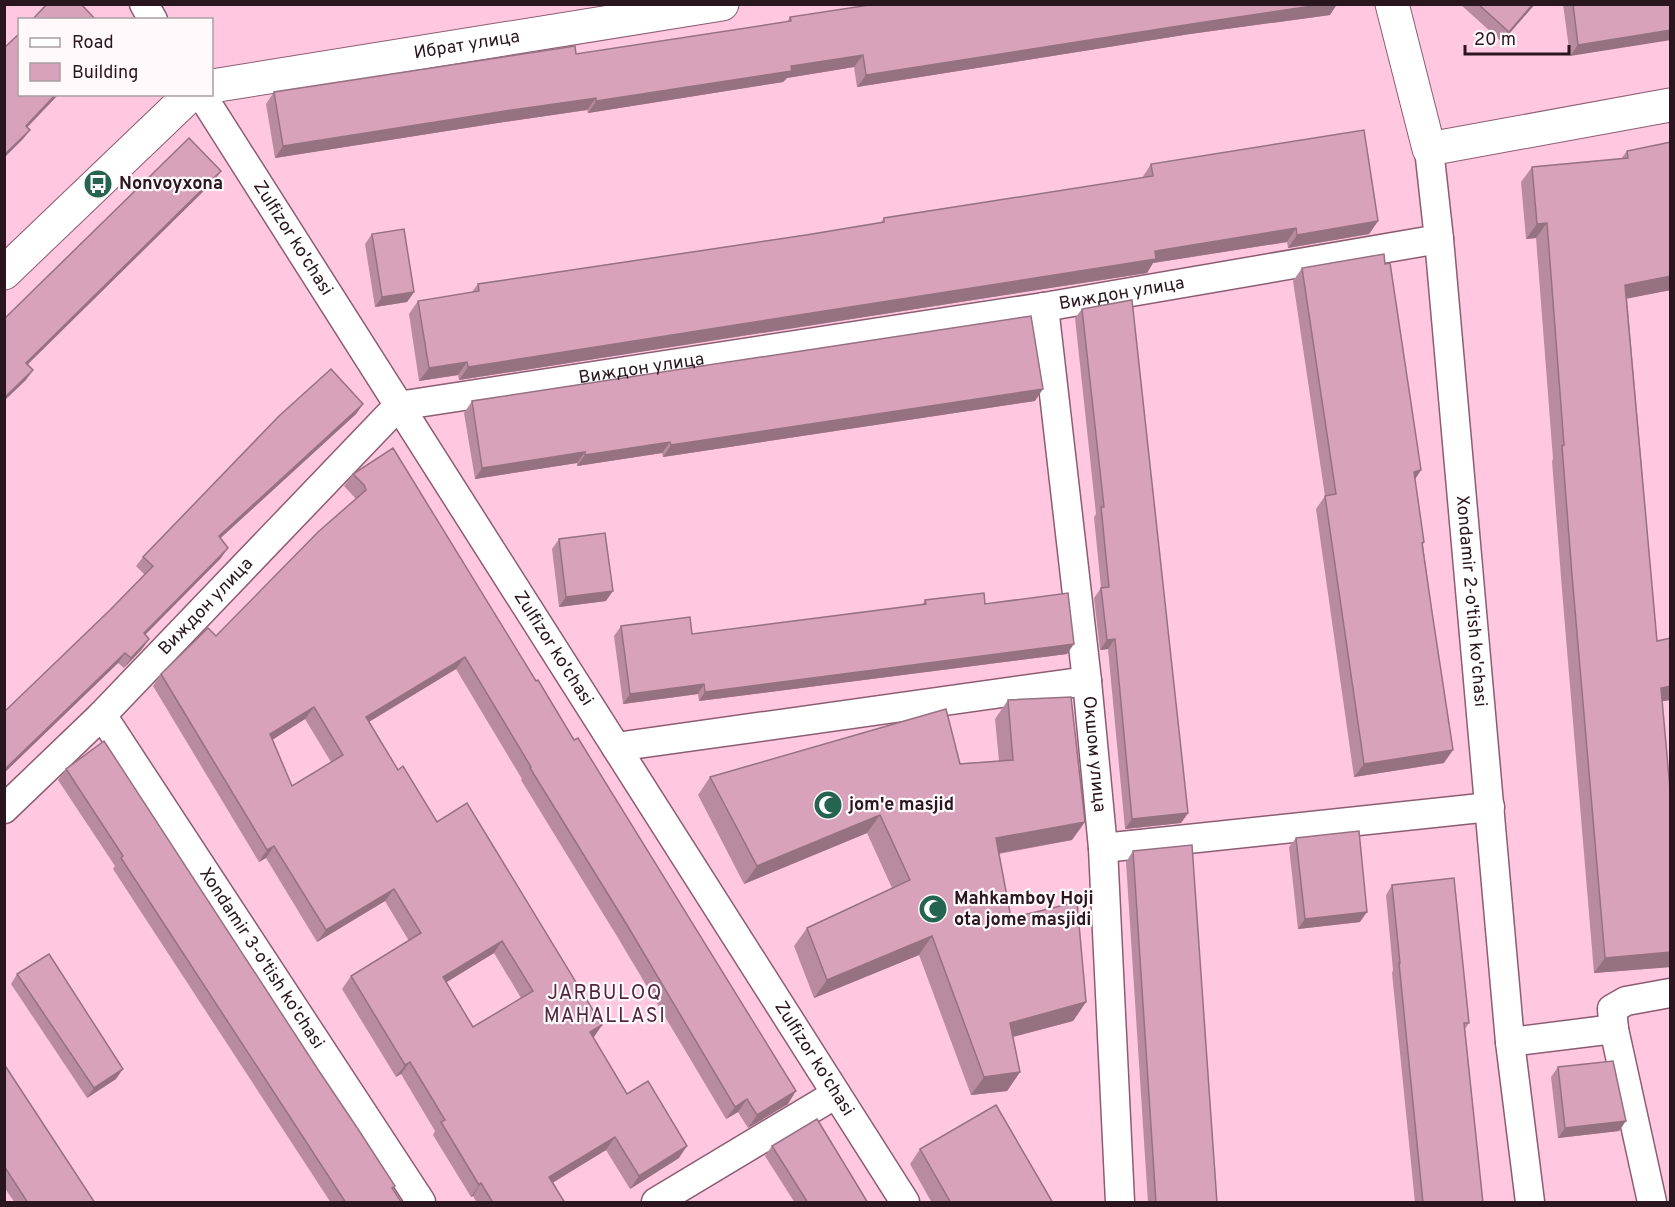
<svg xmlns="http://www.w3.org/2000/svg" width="1675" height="1207" viewBox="0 0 1675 1207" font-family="Overpass,sans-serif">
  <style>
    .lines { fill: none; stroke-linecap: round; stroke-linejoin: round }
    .minor-casing { stroke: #8c5c73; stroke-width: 31 }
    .tertiary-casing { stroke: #8c5c73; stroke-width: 35 }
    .minor { stroke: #fff; stroke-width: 28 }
    .tertiary { stroke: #fff; stroke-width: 33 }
    .wall { fill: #b98ba0; fill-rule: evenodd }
    .shaded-wall { fill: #967182 }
    .building { fill: #d7a2ba; stroke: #967182; stroke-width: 1.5; fill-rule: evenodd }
    .labels { text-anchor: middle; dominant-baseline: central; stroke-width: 4.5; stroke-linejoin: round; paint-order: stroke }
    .street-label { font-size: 18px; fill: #29161f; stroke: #fff9fb }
    .poi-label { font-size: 18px; font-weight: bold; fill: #29161f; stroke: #fff9fb; text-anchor: start }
    .neighbourhood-label { font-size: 20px; letter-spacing: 1.5px; fill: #52273d; stroke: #fff9fb }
  </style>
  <rect width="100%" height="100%" fill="#ffc8e0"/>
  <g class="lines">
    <g class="minor-casing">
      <g id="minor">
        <polyline points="144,4 153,20"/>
        <path id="s1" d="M201,94L905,1202"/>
        <path id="s2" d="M1429,149L1439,239L1510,1042L1530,1202"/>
        <path id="s3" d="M1044,307L1087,681L1103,848L1120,1202"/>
        <path id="s4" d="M102,715L421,1202"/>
        <polyline points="616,747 1087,681"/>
        <path id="s5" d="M4,809L102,715L398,406L1044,307L1439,239"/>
        <polyline points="1103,848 1490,807"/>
        <polyline points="1510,1042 1614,1029"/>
        <polyline points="656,1202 836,1094"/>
        <polyline points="1652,1202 1614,1029 1612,1009 1626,1001 1670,993"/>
      </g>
    </g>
    <g class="tertiary-casing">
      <g id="tertiary">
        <polyline points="1392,4 1429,149 1670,105"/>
        <path id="s6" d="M212,86L722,4"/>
        <polyline points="4,273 191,94"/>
      </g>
    </g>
    <use href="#minor" class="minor"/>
    <use href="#tertiary" class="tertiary"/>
  </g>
  <g class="wall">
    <polygon points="876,4 1337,4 1330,15 1190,34 857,87 854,67 787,78 783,82 588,113 587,110 504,122 275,158 266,104 274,92 576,54 787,22 790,17"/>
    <polygon points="1460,4 1535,4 1502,42"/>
    <polygon points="1563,4 1671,4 1570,56"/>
    <polygon points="1671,142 1671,290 1627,298 1657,641 1671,638 1671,700 1662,701 1671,967 1594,973 1562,590 1552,461 1553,459 1536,238 1526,239 1521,182 1532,167 1621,159 1627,151"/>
    <polygon points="1151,164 1378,221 1369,234 1288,248 1287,242 1153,263 1147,273 459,380 458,375 419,381 409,314 418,301 471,293 478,284 806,235 881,223 884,218 1142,178"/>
    <polygon points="372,234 414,292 407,302 375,307 365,244"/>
    <polygon points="1302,268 1421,470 1415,479 1424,542 1423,545 1432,612 1444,763 1354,777 1316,509 1325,496 1293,281"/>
    <polygon points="1082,309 1188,813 1181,823 1125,829 1108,649 1100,650 1094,598 1101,588 1094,517 1096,514 1075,318"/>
    <polygon points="472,401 1035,401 663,457 662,453 577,466 577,463 475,479 464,413"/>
    <polygon points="363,404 356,414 220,538 221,558 145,635 149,639 142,649 124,668 118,663 4,773 4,712 110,610 145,575 136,566 143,557"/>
    <path d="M393,448L788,1104L748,1128L738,1112L726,1119L618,938L521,780L522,779L456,669L369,722L398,770L437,822L602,1025L593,1038L627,1094L679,1158L630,1189L606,1150L553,1182L565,1203H477L473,1196L471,1197L433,1135L435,1131L401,1074L396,1077L342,989L351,976L409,941L385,901L317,942L266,858L259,862L153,686L161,674L216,636L356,499L344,486L353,474ZM305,719L331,762L292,786L272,740ZM494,953L521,998L473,1027L446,982Z"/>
    <polygon points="559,539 606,601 559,607 552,549"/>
    <polygon points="925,600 985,604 1067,654 699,701 698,694 623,704 614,636 621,626 692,634 922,605"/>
    <polygon points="1008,700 1072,840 999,854 1011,918 1086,1002 1073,1021 1013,1037 1020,1072 1007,1091 971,1095 919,955 814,998 794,946 807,928 892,888 867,833 744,884 698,795 710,777 999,761 995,719"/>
    <polygon points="66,769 319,1071 395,1186 393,1189 402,1203 331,1203 113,869 115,866 58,780"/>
    <polygon points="1296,838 1360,922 1298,929 1289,847"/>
    <polygon points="1133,851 1217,1203 1148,1203 1126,862"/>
    <polygon points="1392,885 1469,1023 1465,1029 1483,1203 1415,1203 1392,973 1393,970 1386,895"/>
    <polygon points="17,974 116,1079 87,1098 11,984"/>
    <polygon points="4,1064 95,1203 15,1203 4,1187"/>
    <polygon points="1558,1067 1619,1131 1558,1138 1551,1077"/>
    <polygon points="772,1146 868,1203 795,1203 765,1156"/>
    <polygon points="920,1149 1053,1203 932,1203 910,1164"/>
  </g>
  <g class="shaded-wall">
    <polygon points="1326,4 1337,4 1330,15 1190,34 857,87 866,75 1198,23"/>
    <polygon points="1533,4 1535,4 1502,42 1509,32"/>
    <polygon points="1671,30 1671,40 1570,56 1578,45"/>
    <polygon points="863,55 854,67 787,78 783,82 588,113 596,101 791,66"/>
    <polygon points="56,94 59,94 19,136 26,126"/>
    <polygon points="596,98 587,110 504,122 275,158 283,146 512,110"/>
    <polygon points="30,130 23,139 4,158 4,155"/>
    <polygon points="221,171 214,181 19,373 26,363"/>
    <polygon points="1378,221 1369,234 1288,248 1297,235"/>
    <polygon points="1547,223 1536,238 1526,239 1537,224"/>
    <polygon points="1296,228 1287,242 1153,263 1147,273 459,380 468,367 1155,251"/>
    <polygon points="1671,276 1671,290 1615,301 1625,285"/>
    <polygon points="414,292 407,302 375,307 382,297"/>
    <polygon points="467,362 458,375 419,381 429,368"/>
    <polygon points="33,370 26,380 4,401 4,398"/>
    <polygon points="1043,389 1035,401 663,457 671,445"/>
    <polygon points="363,404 356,414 212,546 219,536"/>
    <polygon points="670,442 662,453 577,466 585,455"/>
    <polygon points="585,452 577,463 475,479 482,468"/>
    <polygon points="1421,470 1412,484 1414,472"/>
    <polygon points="228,548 221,558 137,643 144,633"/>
    <polygon points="613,591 606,601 559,607 566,597"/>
    <polygon points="149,639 142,649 124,668 131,658"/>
    <polygon points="1115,639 1108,649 1100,650 1107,640"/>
    <polygon points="1074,644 1067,654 699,701 705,692"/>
    <polygon points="125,653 118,663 4,773 4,770"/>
    <polygon points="465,657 456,669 357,729 366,717"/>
    <polygon points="704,684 698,694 623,704 630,694"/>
    <polygon points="1671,686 1671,700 1650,703 1661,688"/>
    <polygon points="314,707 305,719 261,747 270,734"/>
    <polygon points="1453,750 1444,763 1354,777 1364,764"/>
    <polygon points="1188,813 1181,823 1125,829 1132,819"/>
    <polygon points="880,815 867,833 744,884 757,866"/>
    <polygon points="1085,822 1072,840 983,856 996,838"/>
    <polygon points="274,846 266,858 259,862 267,850"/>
    <polygon points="394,889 385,901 317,942 326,930"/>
    <polygon points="1367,912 1360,922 1298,929 1305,919"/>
    <polygon points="932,936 919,955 814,998 827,980"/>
    <polygon points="502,941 494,953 434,990 443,977"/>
    <polygon points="1671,952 1671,967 1594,973 1605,958"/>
    <polygon points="1086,1002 1073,1021 997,1041 1010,1023"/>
    <polygon points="602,1025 594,1037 581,1045 590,1032"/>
    <polygon points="410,1062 401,1074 396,1077 405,1065"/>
    <polygon points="123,1069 116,1079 87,1098 94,1088"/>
    <polygon points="1020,1072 1007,1091 971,1095 984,1077"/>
    <polygon points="796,1091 788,1104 748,1128 757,1115"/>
    <polygon points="747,1099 738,1112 726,1119 735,1107"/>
    <polygon points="1626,1121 1619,1131 1558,1138 1565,1128"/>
    <polygon points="615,1137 606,1150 541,1190 549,1177"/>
    <polygon points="687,1146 679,1158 630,1189 639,1176"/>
    <polygon points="481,1183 473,1196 471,1197 479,1185"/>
  </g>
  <g class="building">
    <polygon points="47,4 81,4 96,20 32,20"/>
    <polygon points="876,4 1326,4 1198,23 866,75 863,55 791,66 792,71 596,101 596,98 512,110 283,146 274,92 575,46 576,54 791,21 790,17"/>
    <polygon points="1478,4 1533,4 1509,32"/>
    <polygon points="1573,4 1671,4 1671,30 1578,45"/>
    <polygon points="20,33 20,94 56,94 26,126 30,130 4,155 4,48"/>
    <polygon points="1364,130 1378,221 1297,235 1296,228 1155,251 1156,259 468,367 467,362 429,368 418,301 479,291 478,284 806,235 884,222 884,218 1153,176 1151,164"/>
    <polygon points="189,138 221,171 26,363 33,370 4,398 4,319"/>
    <polygon points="1671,142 1671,276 1625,285 1657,641 1671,638 1671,686 1661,688 1671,800 1671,952 1605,958 1572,575 1562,446 1564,445 1547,223 1537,224 1532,167 1628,158 1627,151"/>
    <polygon points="404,229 414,292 382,297 372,234"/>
    <polygon points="1384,254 1385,264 1390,263 1421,470 1414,472 1424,542 1422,543 1432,612 1453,750 1364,764 1325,496 1336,494 1302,268"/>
    <polygon points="1132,300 1188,813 1132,819 1115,639 1107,640 1101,588 1109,587 1101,507 1104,507 1082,309"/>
    <polygon points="1031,316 1043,389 671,445 670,442 585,455 585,452 482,468 472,401"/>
    <polygon points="331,369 363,404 219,536 228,548 144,633 149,639 131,658 125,653 4,770 4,712 110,610 153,566 143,557 279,416"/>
    <path d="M393,448L536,681L538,680L574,740L578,738L796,1091L757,1115L747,1099L735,1107L627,925L530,768L531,767L465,657L366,717L398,770L403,766L437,822L467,803L602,1025L590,1032L627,1094L648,1081L687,1146L639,1176L615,1137L549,1177L565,1203H493L481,1183L479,1185L441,1122L445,1120L410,1062L405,1065L351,976L421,933L394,889L326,930L274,846L267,850L161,674L208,628L216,636L318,532L366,490L364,485L353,474ZM314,707L343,755L292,786L270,734ZM502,941L533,991L473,1027L443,977Z"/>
    <polygon points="605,533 613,591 566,597 559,539"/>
    <polygon points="984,593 985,604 1068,593 1074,644 705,692 704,684 630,694 621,626 690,617 692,634 926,604 925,600"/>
    <polygon points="1071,697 1085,822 996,838 1011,918 1077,902 1086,1002 1010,1023 1020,1072 984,1077 932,936 827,980 807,928 910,880 880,815 757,866 710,777 946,709 960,764 1013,760 1008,700"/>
    <polygon points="104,741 319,1071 358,1129 395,1186 392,1188 402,1203 346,1203 121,858 123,856 66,769"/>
    <polygon points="1359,831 1367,912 1305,919 1296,838"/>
    <polygon points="1192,845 1217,1203 1156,1203 1133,851"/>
    <polygon points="1454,878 1469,1023 1464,1023 1483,1203 1423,1203 1399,963 1400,963 1392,885"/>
    <polygon points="49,954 123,1069 94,1088 17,974"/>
    <polygon points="1613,1061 1626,1121 1565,1128 1558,1067"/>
    <polygon points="4,1064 95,1203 28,1203 4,1166"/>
    <polygon points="996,1105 1053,1203 951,1203 920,1149"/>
    <polygon points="817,1119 868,1203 808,1203 772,1146"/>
  </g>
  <defs>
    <g id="bus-disc" transform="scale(1.5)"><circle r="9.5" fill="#256451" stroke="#fff9fb"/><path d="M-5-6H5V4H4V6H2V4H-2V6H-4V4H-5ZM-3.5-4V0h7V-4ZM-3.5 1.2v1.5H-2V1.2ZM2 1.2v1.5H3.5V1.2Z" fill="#fff"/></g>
    <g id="mosque-disc" transform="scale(1.5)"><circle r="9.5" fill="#256451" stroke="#fff9fb"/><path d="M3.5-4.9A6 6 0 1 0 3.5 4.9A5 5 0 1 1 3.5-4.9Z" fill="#fff"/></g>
  </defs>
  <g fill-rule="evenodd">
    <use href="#bus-disc" x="98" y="184"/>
    <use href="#mosque-disc" x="828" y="805"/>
    <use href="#mosque-disc" x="933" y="909"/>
  </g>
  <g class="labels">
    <g class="street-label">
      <text stroke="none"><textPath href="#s6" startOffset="258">Ибрат улица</textPath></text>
      <text stroke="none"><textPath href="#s1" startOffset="171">Zulfizor ko'chasi</textPath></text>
      <text stroke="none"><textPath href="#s5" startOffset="1296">Виждон улица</textPath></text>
      <text stroke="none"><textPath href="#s5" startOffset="810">Виждон улица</textPath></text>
      <text stroke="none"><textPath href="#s2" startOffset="454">Xondamir 2-o'tish ko'chasi</textPath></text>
      <text stroke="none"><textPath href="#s5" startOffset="286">Виждон улица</textPath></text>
      <text stroke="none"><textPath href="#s1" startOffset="657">Zulfizor ko'chasi</textPath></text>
      <text stroke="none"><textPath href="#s3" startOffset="450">Окшом улица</textPath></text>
      <text stroke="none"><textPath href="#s4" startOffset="291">Xondamir 3-o'tish ko'chasi</textPath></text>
      <text stroke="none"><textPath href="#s1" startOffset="1143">Zulfizor ko'chasi</textPath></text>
    </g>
    <g class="poi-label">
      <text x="119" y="184">Nonvoyxona</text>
      <text x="849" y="805">jom'e masjid</text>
      <text x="954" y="899">Mahkamboy Hoji<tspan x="954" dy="21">ota jome masjidi</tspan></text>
    </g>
    <g class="neighbourhood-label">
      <text x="605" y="994">JARBULOQ<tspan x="605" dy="23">MAHALLASI</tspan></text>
    </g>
  </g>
  <rect width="1675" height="1207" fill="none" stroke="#29161f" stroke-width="12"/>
  <rect x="18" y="18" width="195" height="78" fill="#fff9fb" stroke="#a99ea3" stroke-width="1.5"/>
  <rect x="30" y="38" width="30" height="9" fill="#ffffff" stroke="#a99ea3" stroke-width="1.5"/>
  <text x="72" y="48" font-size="18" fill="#29161f">Road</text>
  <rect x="30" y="63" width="30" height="18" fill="#d7a2ba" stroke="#a99ea3" stroke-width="1.5"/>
  <text x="72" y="78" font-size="18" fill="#29161f">Building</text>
  <path d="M1465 45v9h104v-9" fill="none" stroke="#29161f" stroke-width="3"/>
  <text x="1474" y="45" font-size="18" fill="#29161f" stroke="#fff9fb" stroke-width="4.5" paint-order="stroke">20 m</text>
</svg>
